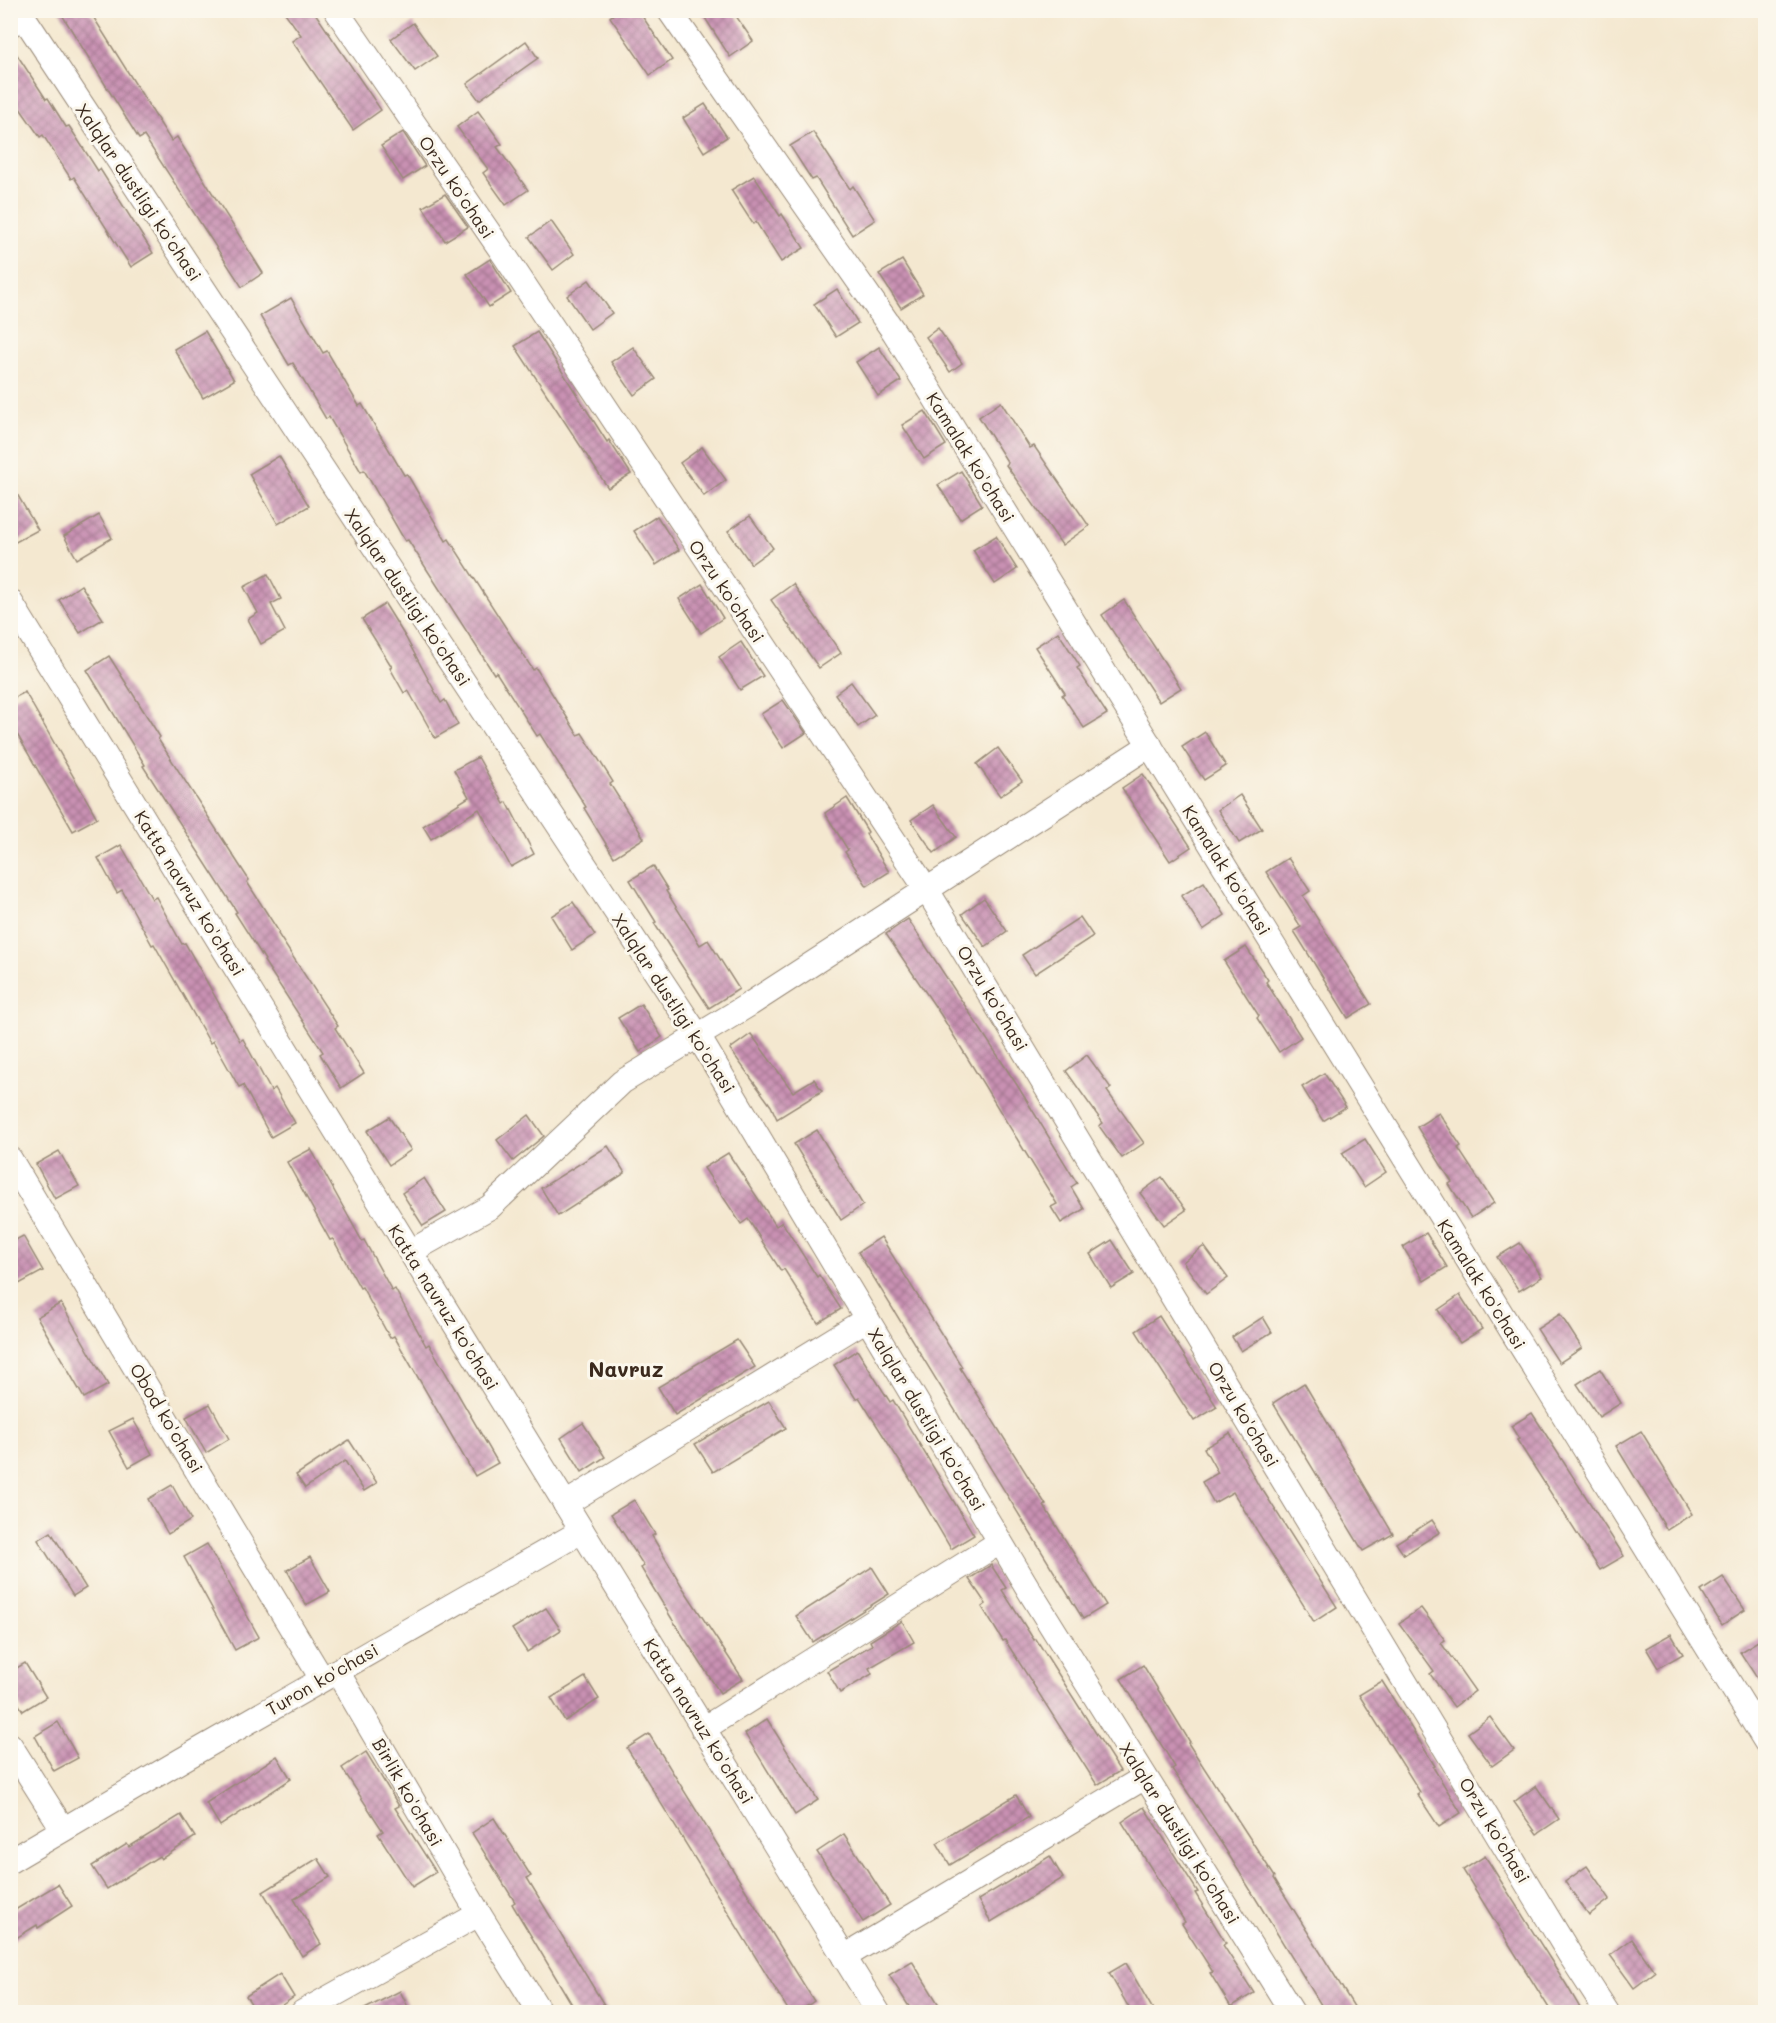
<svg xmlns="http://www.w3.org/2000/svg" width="1776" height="2023" viewBox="0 0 1776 2023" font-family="Mali,sans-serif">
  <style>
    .building { fill: url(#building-cross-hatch) }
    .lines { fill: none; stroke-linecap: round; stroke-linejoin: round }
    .minor-casing { stroke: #988977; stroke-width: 26 }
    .minor { stroke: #fff; stroke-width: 24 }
    .labels { text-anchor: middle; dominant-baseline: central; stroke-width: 6; stroke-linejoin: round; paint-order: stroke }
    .street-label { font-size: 18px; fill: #3b2a1e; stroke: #fbf7ec }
    .quarter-label { font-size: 21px; font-weight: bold; fill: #3b2a1e; stroke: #fbf7ec }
  </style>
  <defs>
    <pattern id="building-cross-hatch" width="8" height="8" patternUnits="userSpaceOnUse" patternTransform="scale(1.5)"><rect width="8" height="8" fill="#c991b3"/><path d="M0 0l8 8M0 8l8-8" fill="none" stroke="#a47791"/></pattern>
  </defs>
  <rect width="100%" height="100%" fill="#fbf7ec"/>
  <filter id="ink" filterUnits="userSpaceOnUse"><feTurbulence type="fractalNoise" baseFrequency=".0167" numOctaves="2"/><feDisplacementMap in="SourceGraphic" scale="12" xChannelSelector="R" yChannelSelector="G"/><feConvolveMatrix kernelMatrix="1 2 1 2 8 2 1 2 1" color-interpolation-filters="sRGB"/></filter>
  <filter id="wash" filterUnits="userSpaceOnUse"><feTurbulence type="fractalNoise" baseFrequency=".008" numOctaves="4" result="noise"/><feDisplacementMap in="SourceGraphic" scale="24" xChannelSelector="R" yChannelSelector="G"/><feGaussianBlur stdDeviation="1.35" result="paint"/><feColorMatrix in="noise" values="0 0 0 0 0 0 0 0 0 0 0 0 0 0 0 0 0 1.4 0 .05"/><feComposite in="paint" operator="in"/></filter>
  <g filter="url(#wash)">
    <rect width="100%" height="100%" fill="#f4e8d0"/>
    <g id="blocks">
      <g class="building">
        <polygon points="59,10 89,10 171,141 177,137 263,273 242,287 144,136 139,139"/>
        <polygon points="283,10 313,10 381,110 353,130 292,41 301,35"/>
        <polygon points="619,10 638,10 672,60 650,75 610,17"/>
        <polygon points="700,10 732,10 753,41 730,57"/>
        <polygon points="413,23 437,56 415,71 391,39"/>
        <polygon points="526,41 538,58 479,100 467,84"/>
        <polygon points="10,44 46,99 48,98 66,127 69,126 98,171 100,169 153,253 131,267 74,177 71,179 43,135 40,137 10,94"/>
        <polygon points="705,104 727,137 704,152 683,118"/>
        <polygon points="478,111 502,144 497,147 528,190 506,205 483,173 488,169 457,127"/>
        <polygon points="403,132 425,166 403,180 381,146"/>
        <polygon points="813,132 850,189 853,186 875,220 852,235 816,178 812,180 790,146"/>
        <polygon points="754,176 780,216 782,214 804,248 781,262 756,222 753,224 731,190"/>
        <polygon points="445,194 468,227 445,241 423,207"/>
        <polygon points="551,221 574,254 553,270 529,237"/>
        <polygon points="490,259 511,293 489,307 467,274"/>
        <polygon points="902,260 923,294 901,308 879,274"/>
        <polygon points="589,280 612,313 590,329 567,296"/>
        <polygon points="837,289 858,323 836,337 814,304"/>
        <polygon points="291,298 323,353 327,351 359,406 362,404 404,475 407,474 446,541 449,539 533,670 536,668 578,735 582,733 613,782 610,784 644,838 614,857 584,808 586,807 540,734 537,736 496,672 494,674 408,540 405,541 364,470 361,472 329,417 326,419 293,363 289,365 260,316"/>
        <polygon points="938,328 962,363 950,372 926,337"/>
        <polygon points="205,331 234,380 203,398 174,349"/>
        <polygon points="537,332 607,442 609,440 631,474 608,488 515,346"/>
        <polygon points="633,347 656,379 634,395 611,362"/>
        <polygon points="879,347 901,381 878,396 856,362"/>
        <polygon points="1001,402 1030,448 1034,446 1089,526 1062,545 1006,465 1008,463 979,417"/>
        <polygon points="925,411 946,445 924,459 902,425"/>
        <polygon points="702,447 726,480 704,496 680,463"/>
        <polygon points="279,456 309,506 278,524 249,474"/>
        <polygon points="961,471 982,505 960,519 938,485"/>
        <polygon points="10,482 38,530 10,545"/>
        <polygon points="99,515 112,538 77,559 64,536"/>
        <polygon points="657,516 679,550 656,565 634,531"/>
        <polygon points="750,516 773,548 751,564 728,531"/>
        <polygon points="996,536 1017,569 995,584 973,550"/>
        <polygon points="268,574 281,599 271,604 285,631 261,644 248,619 258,613 244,587"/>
        <polygon points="702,584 723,618 701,633 679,599"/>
        <polygon points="793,584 841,653 819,668 771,600"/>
        <polygon points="81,585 103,619 80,633 59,600"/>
        <polygon points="1124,600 1181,688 1159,702 1102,615"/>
        <polygon points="385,604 406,638 441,703 445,700 458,725 435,738 408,690 404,693 390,668 392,667 362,619"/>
        <polygon points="1058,632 1080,666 1077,668 1107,714 1084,728 1062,695 1065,693 1035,647"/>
        <polygon points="741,642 763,676 740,690 719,657"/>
        <polygon points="109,656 160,737 158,739 249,880 247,882 279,932 278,934 338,1026 335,1028 364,1073 341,1088 320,1054 323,1052 264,961 265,960 235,913 237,912 143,766 145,765 87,670"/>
        <polygon points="851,682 875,715 858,727 835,694"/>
        <polygon points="25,692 97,818 73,831 10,722 10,700"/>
        <polygon points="783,700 806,733 783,748 761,714"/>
        <polygon points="1205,732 1226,766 1204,780 1182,747"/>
        <polygon points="998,748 1022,781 1000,796 977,764"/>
        <polygon points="478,757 504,804 507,802 534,854 511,867 479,809 431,839 423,826 469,797 454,770"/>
        <polygon points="1143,774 1191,847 1170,861 1122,788"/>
        <polygon points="1240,795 1262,829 1239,843 1218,810"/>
        <polygon points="847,798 868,832 866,834 889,872 867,886 845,852 848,850 825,813"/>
        <polygon points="933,805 956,837 934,853 911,820"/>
        <polygon points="121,845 152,899 156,897 182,944 185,943 240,1041 243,1039 271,1091 275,1088 295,1123 271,1137 243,1085 239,1087 213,1041 210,1043 154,944 152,945 122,890 117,893 98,858"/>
        <polygon points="1288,858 1310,891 1303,896 1371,1004 1348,1018 1294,931 1301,927 1266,872"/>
        <polygon points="653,866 668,890 666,891 700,945 708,940 739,989 709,1008 654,923 656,922 630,880"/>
        <polygon points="1204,882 1225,915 1203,930 1181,896"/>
        <polygon points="984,898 1007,931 985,947 962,914"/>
        <polygon points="573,902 595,935 572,950 551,916"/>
        <polygon points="1080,917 1093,936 1035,974 1022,955"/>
        <polygon points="908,919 1017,1085 1077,1183 1071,1187 1084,1209 1061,1223 1051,1207 1057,1204 941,1015 886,934"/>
        <polygon points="1246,947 1268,980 1266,982 1301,1037 1279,1052 1257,1018 1259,1016 1224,961"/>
        <polygon points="641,1004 662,1037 640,1052 618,1018"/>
        <polygon points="751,1034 793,1092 814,1079 822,1091 777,1119 771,1106 730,1049"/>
        <polygon points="1087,1055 1111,1088 1107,1091 1144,1143 1122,1158 1099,1126 1103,1123 1066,1071"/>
        <polygon points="1324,1073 1346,1107 1323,1121 1302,1087"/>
        <polygon points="1439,1113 1461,1146 1458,1148 1494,1203 1471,1218 1449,1184 1452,1182 1417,1127"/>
        <polygon points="529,1115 544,1136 513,1161 497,1140"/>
        <polygon points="389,1117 411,1150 389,1165 367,1131"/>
        <polygon points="817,1130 863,1205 841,1220 794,1144"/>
        <polygon points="1365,1139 1386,1172 1364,1187 1342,1153"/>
        <polygon points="608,1146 625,1173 558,1216 541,1188"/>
        <polygon points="311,1149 362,1241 364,1240 392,1291 395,1289 426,1346 429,1344 498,1463 475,1476 394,1336 390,1338 362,1287 360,1288 333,1239 330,1240 287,1162"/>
        <polygon points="59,1151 79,1186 55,1199 36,1164"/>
        <polygon points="728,1153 776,1226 782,1222 817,1277 819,1275 841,1309 818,1323 784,1269 781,1271 748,1219 741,1224 704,1168"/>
        <polygon points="1162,1177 1186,1210 1164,1225 1140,1193"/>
        <polygon points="424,1178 446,1212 423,1226 402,1193"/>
        <polygon points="1426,1233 1447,1267 1424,1281 1403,1247"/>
        <polygon points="23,1236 43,1271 19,1284 10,1268 10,1243"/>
        <polygon points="881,1237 962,1367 960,1368 1046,1505 1044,1506 1106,1605 1083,1619 858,1252"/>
        <polygon points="1112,1240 1134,1274 1111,1288 1090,1254"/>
        <polygon points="1520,1243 1542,1277 1519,1291 1497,1257"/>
        <polygon points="1204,1246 1228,1278 1206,1294 1183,1262"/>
        <polygon points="1460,1295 1482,1329 1460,1343 1438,1310"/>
        <polygon points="61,1303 108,1385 84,1398 37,1317"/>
        <polygon points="1560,1314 1582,1348 1559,1363 1537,1329"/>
        <polygon points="1159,1316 1217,1407 1194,1421 1136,1331"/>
        <polygon points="1263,1317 1272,1332 1241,1351 1232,1337"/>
        <polygon points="737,1340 755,1367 675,1415 658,1387"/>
        <polygon points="857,1350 890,1402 893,1400 974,1535 951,1549 900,1462 859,1397 856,1399 834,1365"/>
        <polygon points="1600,1369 1621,1403 1599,1417 1577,1384"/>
        <polygon points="1304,1383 1393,1534 1363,1551 1273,1403"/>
        <polygon points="769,1401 786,1428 713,1472 695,1444"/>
        <polygon points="210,1404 229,1439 206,1453 186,1417"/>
        <polygon points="1532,1413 1624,1556 1600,1570 1517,1440 1519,1439 1511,1426"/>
        <polygon points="133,1419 152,1454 129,1467 109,1431"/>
        <polygon points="583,1423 605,1457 582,1472 561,1438"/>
        <polygon points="1641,1431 1692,1514 1667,1530 1616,1446"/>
        <polygon points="1230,1433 1261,1490 1262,1489 1337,1607 1314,1622 1233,1492 1214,1503 1202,1482 1218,1473 1204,1448"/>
        <polygon points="349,1440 377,1483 364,1491 345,1461 305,1488 296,1475"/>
        <polygon points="172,1485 191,1520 168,1534 148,1499"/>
        <polygon points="634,1500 655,1534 652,1536 683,1588 743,1679 720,1693 672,1619 641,1568 644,1566 611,1514"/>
        <polygon points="1432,1520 1440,1532 1404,1555 1396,1543"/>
        <polygon points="51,1532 86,1588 73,1596 38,1540"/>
        <polygon points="207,1544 259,1637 235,1650 184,1557"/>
        <polygon points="310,1557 330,1592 306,1605 287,1570"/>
        <polygon points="991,1565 1006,1588 1002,1590 1034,1640 1036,1639 1120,1771 1097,1785 1005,1640 1003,1641 982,1607 986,1604 969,1579"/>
        <polygon points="872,1567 889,1594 813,1642 796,1616"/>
        <polygon points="1723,1577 1745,1610 1722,1625 1701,1591"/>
        <polygon points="546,1608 561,1630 527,1652 512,1629"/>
        <polygon points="1421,1608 1445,1640 1441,1643 1475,1691 1454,1707 1430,1674 1434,1671 1399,1623"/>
        <polygon points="902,1621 914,1642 869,1668 872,1674 840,1693 827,1671 872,1645 870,1641"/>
        <polygon points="1671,1634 1683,1654 1658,1668 1646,1648"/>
        <polygon points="1766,1636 1766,1692 1740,1652"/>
        <polygon points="25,1663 46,1697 23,1711 10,1691 10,1672"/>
        <polygon points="1143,1665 1190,1742 1188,1743 1275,1877 1274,1878 1358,2013 1326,2013 1224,1847 1172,1769 1175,1767 1121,1679"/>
        <polygon points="585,1677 599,1699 565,1721 551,1698"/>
        <polygon points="1382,1681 1435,1766 1433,1767 1461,1813 1439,1827 1417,1794 1420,1792 1359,1695"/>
        <polygon points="1490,1717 1514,1750 1492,1766 1468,1733"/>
        <polygon points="767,1719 818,1800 795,1815 745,1734"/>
        <polygon points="58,1722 78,1758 54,1771 35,1736"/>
        <polygon points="649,1734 814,2001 797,2013 790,2013 627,1748"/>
        <polygon points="366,1752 399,1806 395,1808 436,1872 412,1887 378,1834 383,1831 342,1768"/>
        <polygon points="277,1756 291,1779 220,1826 206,1803"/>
        <polygon points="1536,1786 1559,1819 1537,1834 1514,1802"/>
        <polygon points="1016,1795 1029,1817 950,1865 937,1843"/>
        <polygon points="1144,1807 1198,1892 1195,1893 1226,1943 1223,1945 1254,1993 1231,2007 1210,1973 1213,1972 1182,1924 1185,1922 1122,1822"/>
        <polygon points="181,1815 195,1837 161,1859 159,1856 107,1889 92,1866 127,1844 129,1847"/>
        <polygon points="494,1818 531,1876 527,1878 609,2013 577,2013 512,1904 515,1902 472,1833"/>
        <polygon points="844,1834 890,1905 863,1922 817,1852"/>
        <polygon points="1050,1856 1063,1878 991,1922 978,1900"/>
        <polygon points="1485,1856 1566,1984 1583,2013 1552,2013 1463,1870"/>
        <polygon points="318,1858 330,1877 294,1899 321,1944 302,1956 263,1892"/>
        <polygon points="1587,1866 1610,1899 1589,1915 1565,1882"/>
        <polygon points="58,1884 72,1906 38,1928 37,1925 10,1942 10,1913"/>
        <polygon points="1632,1939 1655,1972 1634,1988 1610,1955"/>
        <polygon points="912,1961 944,2013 913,2013 889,1975"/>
        <polygon points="1126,1963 1155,2013 1132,2013 1109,1973"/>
        <polygon points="280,1974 294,1997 270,2013 257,2013 246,1996"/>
        <polygon points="400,1991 411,2013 357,2013"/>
      </g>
    </g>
  </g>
  <g filter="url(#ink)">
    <use href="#blocks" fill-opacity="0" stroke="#988977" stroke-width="1.5"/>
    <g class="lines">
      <g class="minor-casing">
        <g id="minor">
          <polyline points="336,10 505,256 927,890 1570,1955 1607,2012"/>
          <polyline points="669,10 894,332 1766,1742"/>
          <polyline points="10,25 23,16 698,1036 1032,1595 1292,2012"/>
          <polyline points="10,601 878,2012"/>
          <polyline points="10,1159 322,1679"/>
          <polyline points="410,1252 490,1207 622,1082 750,1004 1150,745"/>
          <polyline points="565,1504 867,1319"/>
          <polyline points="337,1671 479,1914 540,2012"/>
          <polyline points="703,1729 1000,1542"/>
          <polyline points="10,1745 63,1829"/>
          <polyline points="10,1861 180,1761 582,1531"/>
          <polyline points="844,1957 1145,1777"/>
          <polyline points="303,2012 479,1914"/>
        </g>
      </g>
      <use href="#minor" class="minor"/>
    </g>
  </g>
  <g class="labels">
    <g class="street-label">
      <text transform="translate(457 187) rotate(56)">Orzu ko'chasi</text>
      <text transform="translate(139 192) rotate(56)">Xalqlar dustligi ko'chasi</text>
      <text transform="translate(971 457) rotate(58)">Kamalak ko'chasi</text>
      <text transform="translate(727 591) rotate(56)">Orzu ko'chasi</text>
      <text transform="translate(408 597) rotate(56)">Xalqlar dustligi ko'chasi</text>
      <text transform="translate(1227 870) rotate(58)">Kamalak ko'chasi</text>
      <text transform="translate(190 893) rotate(58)">Katta navruz ko'chasi</text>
      <text transform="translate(993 998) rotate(59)">Orzu ko'chasi</text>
      <text transform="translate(674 1003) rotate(57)">Xalqlar dustligi ko'chasi</text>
      <text transform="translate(1482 1284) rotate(58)">Kamalak ko'chasi</text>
      <text transform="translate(444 1307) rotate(58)">Katta navruz ko'chasi</text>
      <text transform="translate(1244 1414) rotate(59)">Orzu ko'chasi</text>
      <text transform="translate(167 1418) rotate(59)">Obod ko'chasi</text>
      <text transform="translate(927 1419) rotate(59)">Xalqlar dustligi ko'chasi</text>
      <text transform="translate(322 1679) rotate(-30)">Turon ko'chasi</text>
      <text transform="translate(699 1721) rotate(58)">Katta navruz ko'chasi</text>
      <text transform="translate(408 1792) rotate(60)">Birlik ko'chasi</text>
      <text transform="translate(1495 1830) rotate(59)">Orzu ko'chasi</text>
      <text transform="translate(1180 1833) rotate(58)">Xalqlar dustligi ko'chasi</text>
    </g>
    <g class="quarter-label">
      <text x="626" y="1368">Navruz</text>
    </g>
  </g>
  <rect width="1776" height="2023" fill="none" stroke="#fbf7ec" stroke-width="36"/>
</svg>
